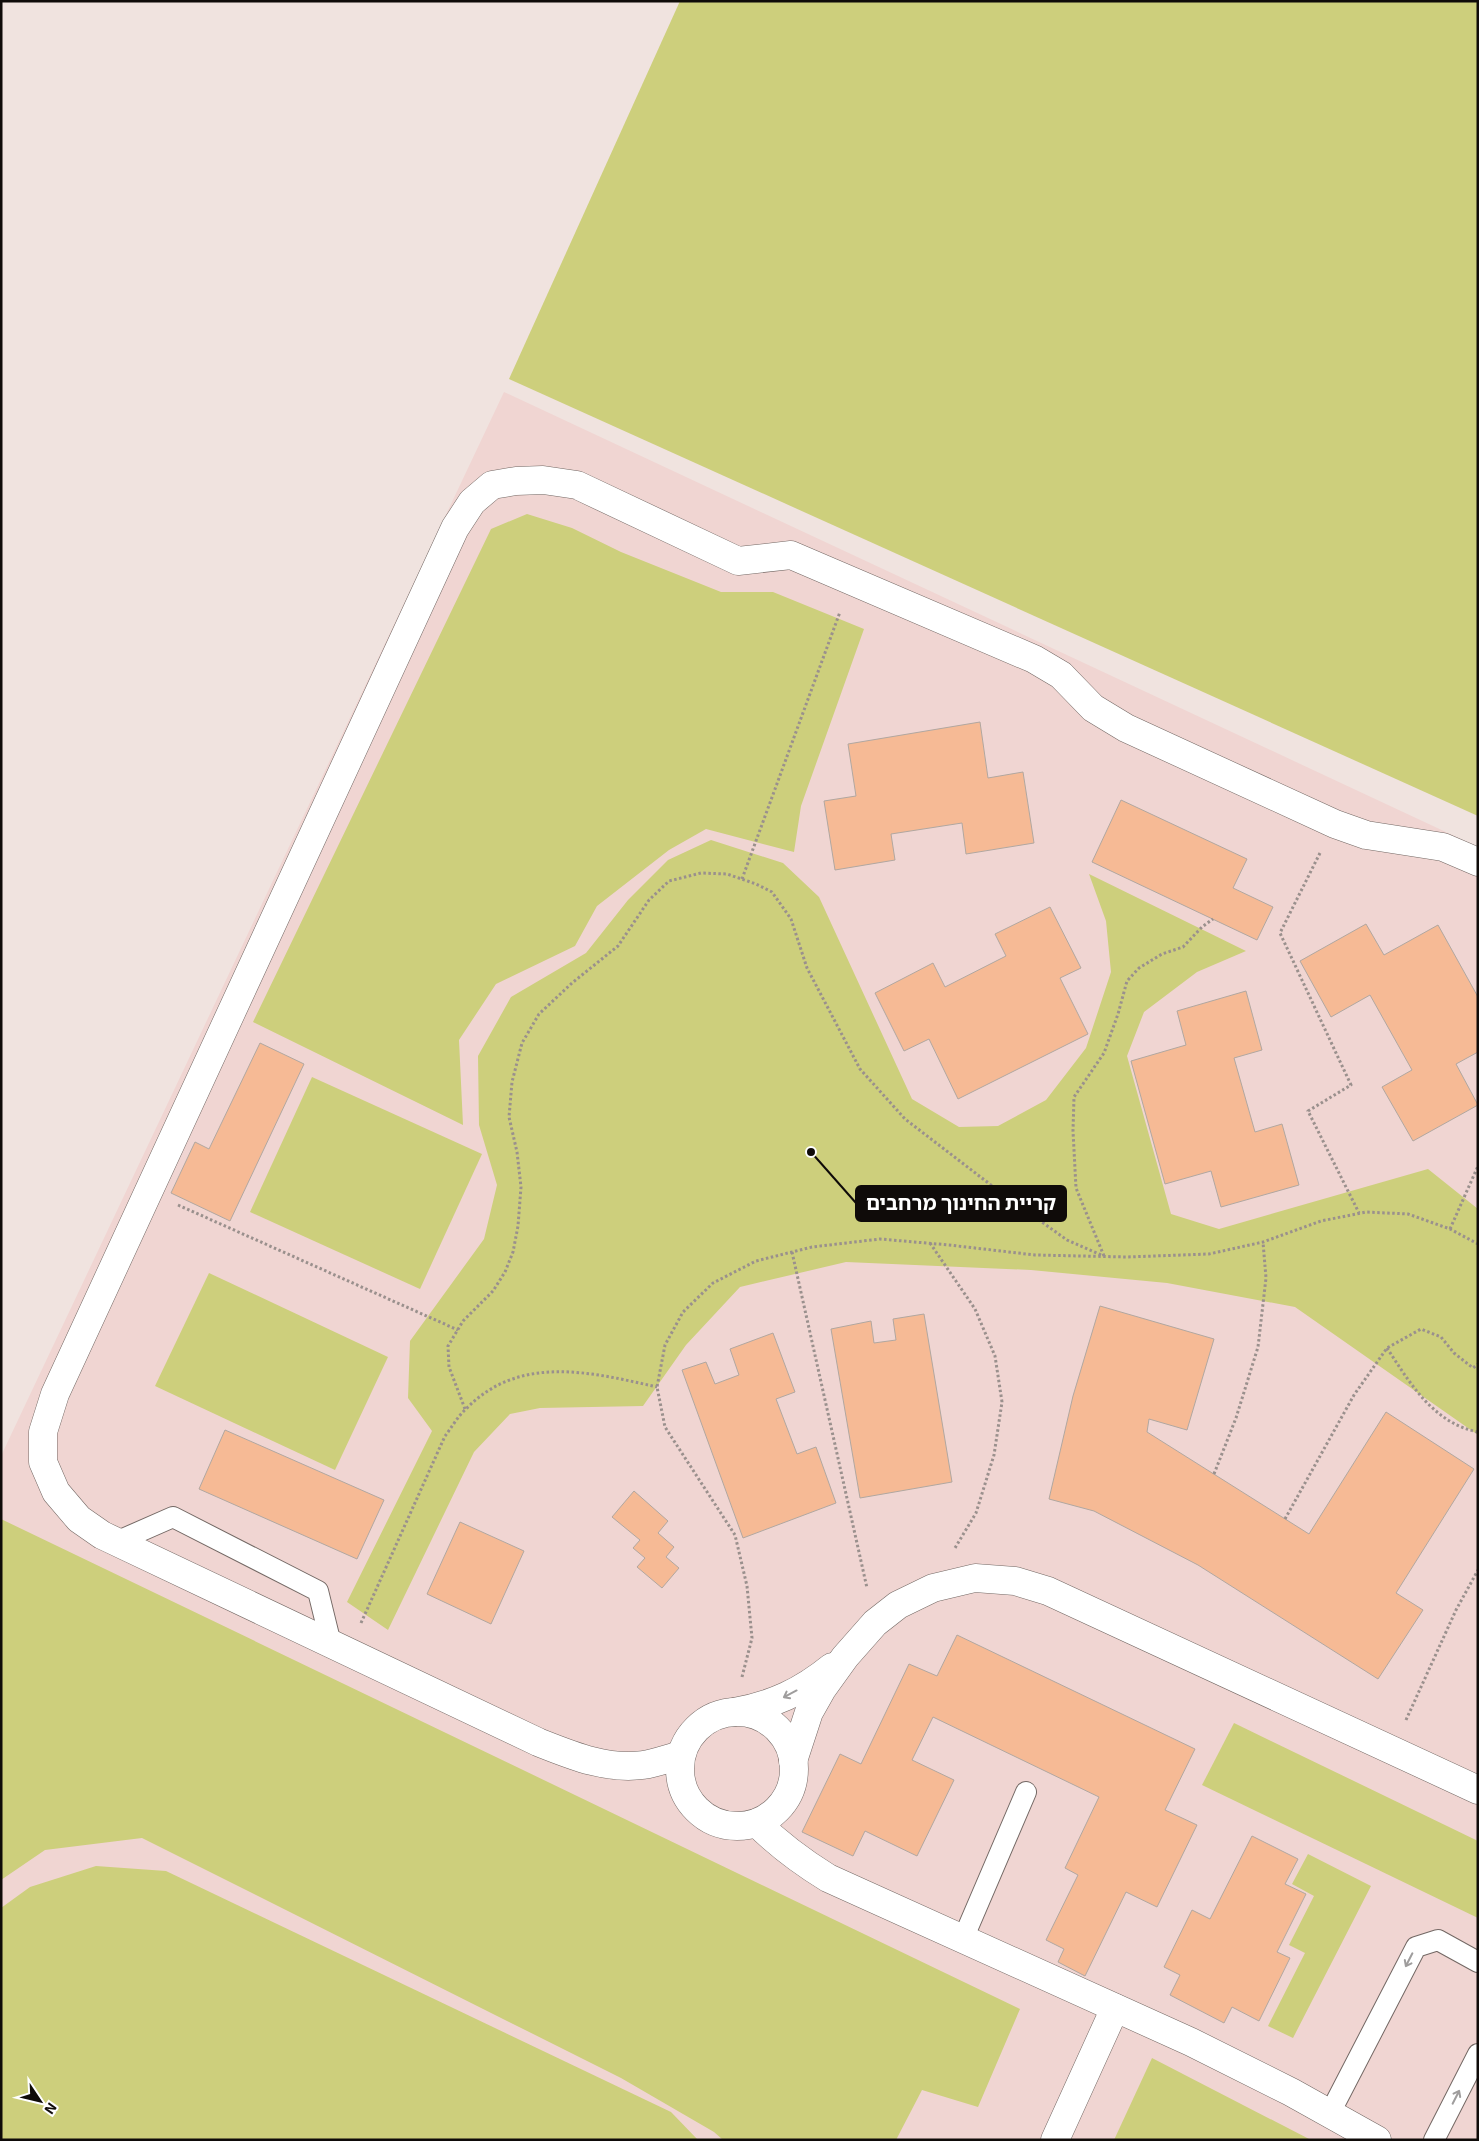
<svg xmlns="http://www.w3.org/2000/svg" width="1479" height="2141" viewBox="0 0 1479 2141" font-family="'Exo 2','Noto Sans Hebrew',sans-serif">
  <style>
    .education { fill: #f0d5d2 }
    .green { fill: #cdcf7c }
    .building { fill: #f6ba95; stroke: #b1a7a0 }
    .lines { fill: none; stroke-linecap: round; stroke-linejoin: round }
    .lane-casing { stroke: #736864; stroke-width: 22 }
    .street-casing { stroke: #736864; stroke-width: 29 }
    .secondary-casing { stroke: #736864; stroke-width: 29 }
    .path { stroke: #9a908d; stroke-width: 3; stroke-dasharray: 2.5 2.5; stroke-linecap: butt }
    .lane { stroke: #fff; stroke-width: 20 }
    .street { stroke: #fff; stroke-width: 28 }
    .secondary { stroke: #fff; stroke-width: 28 }
    .oneway { stroke: #9f9d9d }
    .leader { fill: none; stroke: #0f0b09; stroke-width: 2 }
    .callout-dot { fill: #0f0b09; stroke: #fff; stroke-width: 2 }
    .callout { fill: #0f0b09; stroke: #0f0b09; stroke-width: 2 }
    .callout-label { font-size: 20px; text-anchor: middle; font-weight: bold; fill: #fff }
  </style>
  <rect width="100%" height="100%" fill="#f0e3df"/>
  <polygon class="education" points="504,392 1478,847 1478,2140 1,2140 1,1456"/>
  <g class="green">
    <polygon points="680,1 1478,1 1478,816 509,379"/>
    <polygon points="527,514 572,528 621,552 721,592 773,592 864,629 801,806 794,852 706,829 669,850 597,906 575,946 496,984 459,1040 463,1125 253,1022 491,529"/>
    <polygon points="711,840 783,863 819,897 912,1099 959,1127 998,1126 1046,1100 1086,1048 1111,972 1106,921 1089,874 1246,951 1197,972 1144,1012 1127,1056 1171,1214 1219,1229 1428,1169 1478,1209 1478,1435 1295,1307 1167,1283 1031,1270 846,1262 740,1287 686,1345 643,1406 540,1408 510,1414 474,1452 388,1630 347,1602 432,1431 408,1398 410,1341 484,1239 497,1185 479,1125 478,1056 511,997 586,953 628,900 668,860"/>
    <polygon points="312,1077 482,1154 420,1289 250,1212"/>
    <polygon points="209,1273 388,1357 335,1470 155,1386"/>
    <polygon points="1,1519 1020,2009 978,2107 922,2090 896,2140 723,2140 714,2132 621,2078 142,1838 45,1850 1,1880"/>
    <polygon points="1234,1723 1478,1841 1478,1918 1202,1785"/>
    <polygon points="1308,1854 1371,1886 1293,2038 1268,2026 1305,1953 1289,1945 1314,1896 1292,1884"/>
    <polygon points="96,1866 166,1871 671,2112 698,2140 1,2140 1,1908 30,1887"/>
    <polygon points="1152,2058 1311,2140 1114,2140"/>
  </g>
  <g class="building">
    <polygon points="980,722 988,778 1023,772 1034,843 966,854 962,823 891,834 895,860 835,870 824,801 856,796 848,744"/>
    <polygon points="1121,800 1247,859 1233,888 1273,907 1257,940 1092,862"/>
    <polygon points="1050,907 1081,968 1060,978 1088,1034 958,1099 929,1039 904,1051 875,993 933,963 945,987 1006,956 995,934"/>
    <polygon points="1366,924 1384,955 1438,925 1478,997 1478,1052 1456,1064 1478,1105 1413,1141 1382,1087 1412,1070 1370,995 1331,1017 1300,961"/>
    <polygon points="1246,991 1262,1050 1234,1058 1255,1132 1282,1124 1299,1185 1221,1207 1211,1171 1165,1184 1131,1061 1186,1045 1177,1011"/>
    <polygon points="260,1043 304,1064 230,1221 171,1193 195,1142 209,1149"/>
    <polygon points="1100,1306 1214,1339 1187,1430 1149,1419 1147,1432 1309,1534 1386,1412 1474,1469 1396,1593 1423,1610 1378,1679 1198,1565 1094,1511 1049,1499 1073,1396"/>
    <polygon points="924,1314 952,1482 860,1498 831,1329 871,1321 874,1343 896,1340 893,1319"/>
    <polygon points="773,1333 795,1392 776,1399 797,1454 816,1447 836,1503 743,1538 682,1370 706,1362 715,1384 739,1375 730,1349"/>
    <polygon points="225,1430 384,1500 357,1559 199,1489"/>
    <polygon points="634,1491 668,1521 658,1533 674,1547 666,1557 679,1568 662,1588 637,1567 645,1558 633,1548 640,1540 612,1517"/>
    <polygon points="460,1522 524,1551 491,1624 427,1594"/>
    <polygon points="957,1635 1195,1749 1165,1810 1197,1825 1157,1907 1126,1892 1085,1976 1058,1962 1064,1949 1046,1940 1078,1875 1065,1868 1099,1797 933,1717 912,1760 954,1780 917,1856 865,1831 853,1856 802,1832 840,1754 861,1764 909,1664 937,1676"/>
    <polygon points="1252,1836 1298,1859 1285,1884 1306,1894 1277,1952 1290,1958 1259,2021 1232,2007 1224,2023 1170,1995 1180,1975 1164,1967 1192,1910 1210,1919"/>
  </g>
  <g class="lines">
    <g class="lane-casing">
      <g id="lane">
        <polyline points="116,1542 173,1517 318,1591 331,1644"/>
        <polyline points="963,1939 1026,1792"/>
        <polyline points="1330,2113 1416,1947 1438,1940 1478,1962"/>
        <polyline points="1434,2140 1478,2054"/>
      </g>
    </g>
    <g class="street-casing">
      <g id="street">
        <path d="M734,1712C773,1705 801,1692 832,1667"/>
        <path d="M681,1755C669,1758 656,1763 643,1765C606,1770 571,1755 538,1742L102,1535L79,1519L56,1492L43,1462V1432L55,1394L455,528L472,502L492,485L516,481L543,480L577,485L738,561L791,555L1034,659L1061,675L1093,708L1126,728L1335,824L1366,835L1443,847L1478,862"/>
        <polyline points="793,1761 809,1712 822,1689 845,1657 875,1623 898,1605 933,1588 975,1578 1015,1581 1048,1591 1478,1790"/>
        <polyline points="1055,2140 1115,2008"/>
      </g>
    </g>
    <g class="secondary-casing">
      <g id="secondary">
        <circle cx="737" cy="1769" r="57"/>
        <path d="M757,1823C779,1845 802,1862 828,1878L1191,2042L1291,2092L1377,2140"/>
      </g>
    </g>
    <g class="path">
      <polyline points="1320,853 1280,933 1351,1085 1308,1111 1359,1213"/>
      <polyline points="742,879 840,612"/>
      <polyline points="178,1205 458,1330"/>
      <polyline points="1450,1229 1478,1166"/>
      <polyline points="930,1243 975,1309 995,1356 1002,1402 994,1455 976,1513 955,1548"/>
      <polyline points="792,1252 867,1588"/>
      <polyline points="1104,1256 1076,1188 1073,1131 1074,1097 1104,1053 1118,1014 1127,981 1139,968 1162,954 1183,947 1202,927 1213,919"/>
      <path d="M1387,1348C1410,1383 1433,1423 1478,1432"/>
      <polyline points="465,1409 449,1367 448,1346 463,1321 493,1291 505,1272 513,1252 518,1226 521,1187 517,1152 509,1117 512,1082 522,1043 539,1014 572,983 618,946 649,900 669,881 701,873 727,874 756,884 772,892 791,919 807,968 860,1069 905,1119 1004,1195 1067,1240 1101,1255"/>
      <polyline points="1214,1474 1236,1418 1258,1347 1266,1278 1263,1242"/>
      <polyline points="1285,1519 1354,1395 1387,1348 1421,1329 1441,1337 1454,1353 1473,1368 1478,1364"/>
      <path d="M361,1623L445,1436C452,1427 458,1416 466,1409C519,1354 591,1372 657,1387"/>
      <polyline points="742,1677 752,1638 747,1586 735,1535 665,1427 657,1387 665,1345 683,1312 713,1283 756,1261 812,1247 880,1239 949,1245 1035,1255 1127,1257 1209,1254 1263,1242 1321,1221 1366,1212 1408,1214 1450,1229 1478,1244"/>
      <polyline points="1406,1720 1456,1610 1478,1570"/>
    </g>
    <use href="#lane" class="lane"/>
    <use href="#street" class="street"/>
    <use href="#secondary" class="secondary"/>
  </g>
  <defs><path id="oneway-shaft" d="M-6 0H5M1.5-3L5.5 0L1.5 3" fill="none" stroke-width="1.6" stroke-linecap="round" stroke-linejoin="round" transform="scale(1.25)"/></defs>
  <g class="oneway">
    <use href="#oneway-shaft" transform="translate(790 1694) rotate(152)"/>
    <use href="#oneway-shaft" transform="translate(1409 1960) rotate(117)"/>
    <use href="#oneway-shaft" transform="translate(1456 2097) rotate(-63)"/>
  </g>
  <path class="leader" d="M811 1152L856 1203"/>
  <circle class="callout-dot" cx="811" cy="1152" r="5"/>
  <rect class="callout" x="856" y="1186" width="210" height="35" rx="5"/>
  <g class="callout-label">
    <text x="961" y="1210">קריית החינוך מרחבים</text>
  </g>
  <rect width="1479" height="2141" fill="none" stroke="#0f0b09" stroke-width="5"/>
  <g transform="translate(40 2101) rotate(125)" stroke="#ffffff" stroke-width="4" paint-order="stroke">
  <path d="M0-4L9 19L0 12L-9 19Z" fill="#0f0b09"/>
  <text y="-8" font-size="14" font-weight="bold" text-anchor="middle" fill="#0f0b09">N</text>
  </g>
</svg>
